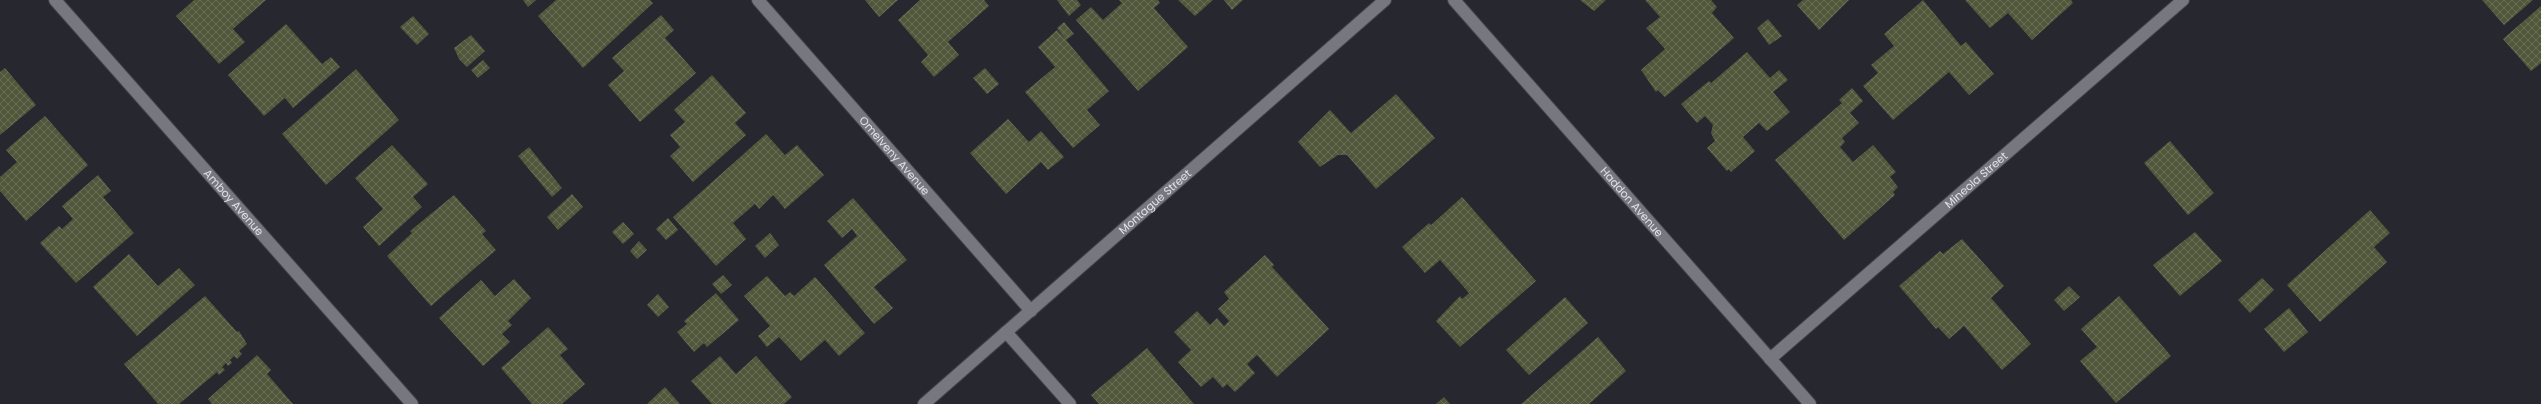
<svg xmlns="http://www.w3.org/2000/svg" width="2541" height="404" viewBox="0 0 2541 404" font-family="Poppins,sans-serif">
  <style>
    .building { fill: url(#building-cross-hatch) }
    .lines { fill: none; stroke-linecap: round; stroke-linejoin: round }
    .minor-casing { stroke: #424249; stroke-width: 14 }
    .minor { stroke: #777780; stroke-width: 12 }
    .labels { text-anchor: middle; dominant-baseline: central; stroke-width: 4; stroke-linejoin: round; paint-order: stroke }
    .street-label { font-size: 11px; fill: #e1e2e7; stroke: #1d1e25 }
  </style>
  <defs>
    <pattern id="building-cross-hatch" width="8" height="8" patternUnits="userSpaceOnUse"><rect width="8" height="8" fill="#50573b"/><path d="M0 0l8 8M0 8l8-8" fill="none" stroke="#696f57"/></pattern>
  </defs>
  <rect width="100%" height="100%" fill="#27272f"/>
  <g class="building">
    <polygon points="194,0 266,0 233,29 245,42 219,64 176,16"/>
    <polygon points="523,0 536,0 528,7"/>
    <polygon points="556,0 650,0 653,3 583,68 538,16"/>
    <polygon points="865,0 898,0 879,17"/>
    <polygon points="920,0 984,0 989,6 948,42 959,55 934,77 921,62 928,55 898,20"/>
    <polygon points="1057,0 1077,0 1081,5 1069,16"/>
    <polygon points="1119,0 1158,0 1160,3 1154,8 1188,47 1138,91 1076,20 1091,7 1103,20 1122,3"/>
    <polygon points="1178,0 1213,0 1195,16"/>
    <polygon points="1224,0 1243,0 1232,10"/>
    <polygon points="1580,0 1606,0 1594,11"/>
    <polygon points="1645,0 1711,0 1717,7 1712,13 1734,38 1665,97 1658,90 1656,92 1641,70 1665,49 1646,28 1660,17"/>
    <polygon points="1803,0 1849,0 1819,30 1797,5"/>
    <polygon points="1923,0 1961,46 1966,42 1994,74 1969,95 1949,72 1893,120 1863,86 1878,73 1871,65 1894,46 1884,34"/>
    <polygon points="1965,0 2071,0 2073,3 2032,40 2008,13 1990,28"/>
    <polygon points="2482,0 2533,0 2504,25"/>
    <polygon points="2541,6 2541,63 2531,71 2503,39"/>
    <polygon points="661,15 674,30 665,38 696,73 640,122 608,85 624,71 612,58"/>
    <polygon points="413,16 429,34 417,45 400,27"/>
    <polygon points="1768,19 1782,36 1769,45 1757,28"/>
    <polygon points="1064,22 1074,34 1066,40 1109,91 1087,110 1100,125 1073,148 1025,92 1055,67 1038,47 1057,30 1065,39 1057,28"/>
    <polygon points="286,24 322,64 331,57 340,67 293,108 285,98 264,116 228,75"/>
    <polygon points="471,35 485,51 467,67 459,59 454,48"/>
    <polygon points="1747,52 1770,78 1779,70 1788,80 1773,92 1790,112 1767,131 1759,123 1743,137 1755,151 1731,172 1729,169 1727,171 1707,148 1715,141 1711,133 1713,125 1705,116 1697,123 1681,104 1709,81 1711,83"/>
    <polygon points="483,60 490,68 478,78 471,70"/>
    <polygon points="5,68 36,105 0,135 0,72"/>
    <polygon points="985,68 999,84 987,94 973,78"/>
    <polygon points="356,69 399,120 326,185 282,134"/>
    <polygon points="712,75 746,113 735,123 746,135 693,182 670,156 680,147 670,135 685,122 674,110"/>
    <polygon points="1852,88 1863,101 1850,113 1859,123 1842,138 1845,142 1840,147 1853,162 1873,145 1896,172 1890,177 1898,187 1893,192 1895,195 1844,240 1775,160 1842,103 1839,100"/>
    <polygon points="1396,94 1435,138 1376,189 1347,155 1338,155 1320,167 1298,142 1330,110 1351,133"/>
    <polygon points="45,116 88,165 26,221 0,191 0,177 17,162 6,150"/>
    <polygon points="1008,119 1029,142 1041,131 1064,157 1048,170 1041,162 1006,194 970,153"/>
    <polygon points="766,134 785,155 797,145 824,175 785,209 773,195 759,209 755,204 733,223 746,239 716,266 673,217"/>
    <polygon points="2170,141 2214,193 2188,215 2144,163"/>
    <polygon points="392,145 428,184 413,197 422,207 379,246 363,227 383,209 355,178"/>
    <polygon points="529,147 562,188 552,197 518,156"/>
    <polygon points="98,175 111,191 103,197 134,233 76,283 40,243 59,226 62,229 73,219 62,206"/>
    <polygon points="572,194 583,207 558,230 547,217"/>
    <polygon points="454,195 486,231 482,234 496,250 431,306 387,256 412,233 410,231"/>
    <polygon points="1462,197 1536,281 1460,347 1436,321 1460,296 1462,299 1469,293 1440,260 1425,273 1402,247 1429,223 1431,225"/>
    <polygon points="853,198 907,260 874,287 893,308 874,324 824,265 857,236 852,229 842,238 827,221"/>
    <polygon points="2370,210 2390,233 2374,247 2387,262 2320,322 2287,285"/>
    <polygon points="668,218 678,230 666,240 656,229"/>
    <polygon points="623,222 634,234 623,244 612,232"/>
    <polygon points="2195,232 2222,261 2180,296 2153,265"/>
    <polygon points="770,233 779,245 765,258 755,246"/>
    <polygon points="1962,239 2004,286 1991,298 2031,344 2002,370 1964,326 1949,339 1938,327 1936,329 1899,286 1940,251 1943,254"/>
    <polygon points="639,241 647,250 637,259 630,251"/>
    <polygon points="129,254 158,286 179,268 195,285 137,336 93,287"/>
    <polygon points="1265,255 1274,265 1272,267 1329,329 1277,377 1257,355 1247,364 1255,373 1235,392 1227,384 1223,388 1213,377 1201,387 1178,362 1191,350 1174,332 1197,311 1210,325 1217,318 1224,326 1229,321 1218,309 1229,299 1224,292"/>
    <polygon points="723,275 732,285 721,294 712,284"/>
    <polygon points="767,276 785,296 790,292 794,296 815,277 865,333 839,356 825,340 801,361 779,337 767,347 758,336 770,326 744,296"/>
    <polygon points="2262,278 2274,290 2250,313 2238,300"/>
    <polygon points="514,279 531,298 508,321 512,325 502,334 510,342 483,366 439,318 481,280 495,296"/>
    <polygon points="2069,286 2080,297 2064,311 2054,300"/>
    <polygon points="716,293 739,320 707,347 704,343 694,352 677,332 687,324 684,321"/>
    <polygon points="658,294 669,307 658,317 647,305"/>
    <polygon points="205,296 237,332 239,331 247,344 239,351 242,354 237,359 234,356 230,360 232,363 228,366 226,363 222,367 225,370 219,375 217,372 179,404 158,404 124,364"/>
    <polygon points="2119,296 2171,356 2116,403 2080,361 2097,347 2081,329"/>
    <polygon points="1565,297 1588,323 1529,375 1506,350"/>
    <polygon points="2289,308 2308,332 2284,352 2264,329"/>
    <polygon points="548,327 568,349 560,355 585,384 562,404 532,404 501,368"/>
    <polygon points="1598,337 1626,371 1589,404 1521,404"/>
    <polygon points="1147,348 1194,404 1099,404 1091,395"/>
    <polygon points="257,355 271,370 267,374 293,404 212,404 208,399"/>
    <polygon points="720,356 736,374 756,356 792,397 784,404 712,404 691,381"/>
    <polygon points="665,387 680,404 647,404"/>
    <polygon points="1444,397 1450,404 1436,404"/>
  </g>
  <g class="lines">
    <g class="minor-casing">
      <g id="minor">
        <path id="s1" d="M55,0L412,404"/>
        <path id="s2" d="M758,0L1031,311"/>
        <path id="s3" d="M1454,0L1810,404"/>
        <polyline points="1006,332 1070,404"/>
        <path id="s4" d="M1770,359L2183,0"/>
        <path id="s5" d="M924,404L1385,0"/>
      </g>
    </g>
    <use href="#minor" class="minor"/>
  </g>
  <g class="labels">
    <g class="street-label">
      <text stroke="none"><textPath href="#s2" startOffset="207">Omelveny Avenue</textPath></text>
      <text stroke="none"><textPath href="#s4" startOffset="273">Mineola Street</textPath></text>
      <text stroke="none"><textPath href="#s1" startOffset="270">Amboy Avenue</textPath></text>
      <text stroke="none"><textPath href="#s5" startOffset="307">Montague Street</textPath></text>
      <text stroke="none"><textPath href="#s3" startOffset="269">Haddon Avenue</textPath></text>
    </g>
  </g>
</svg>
